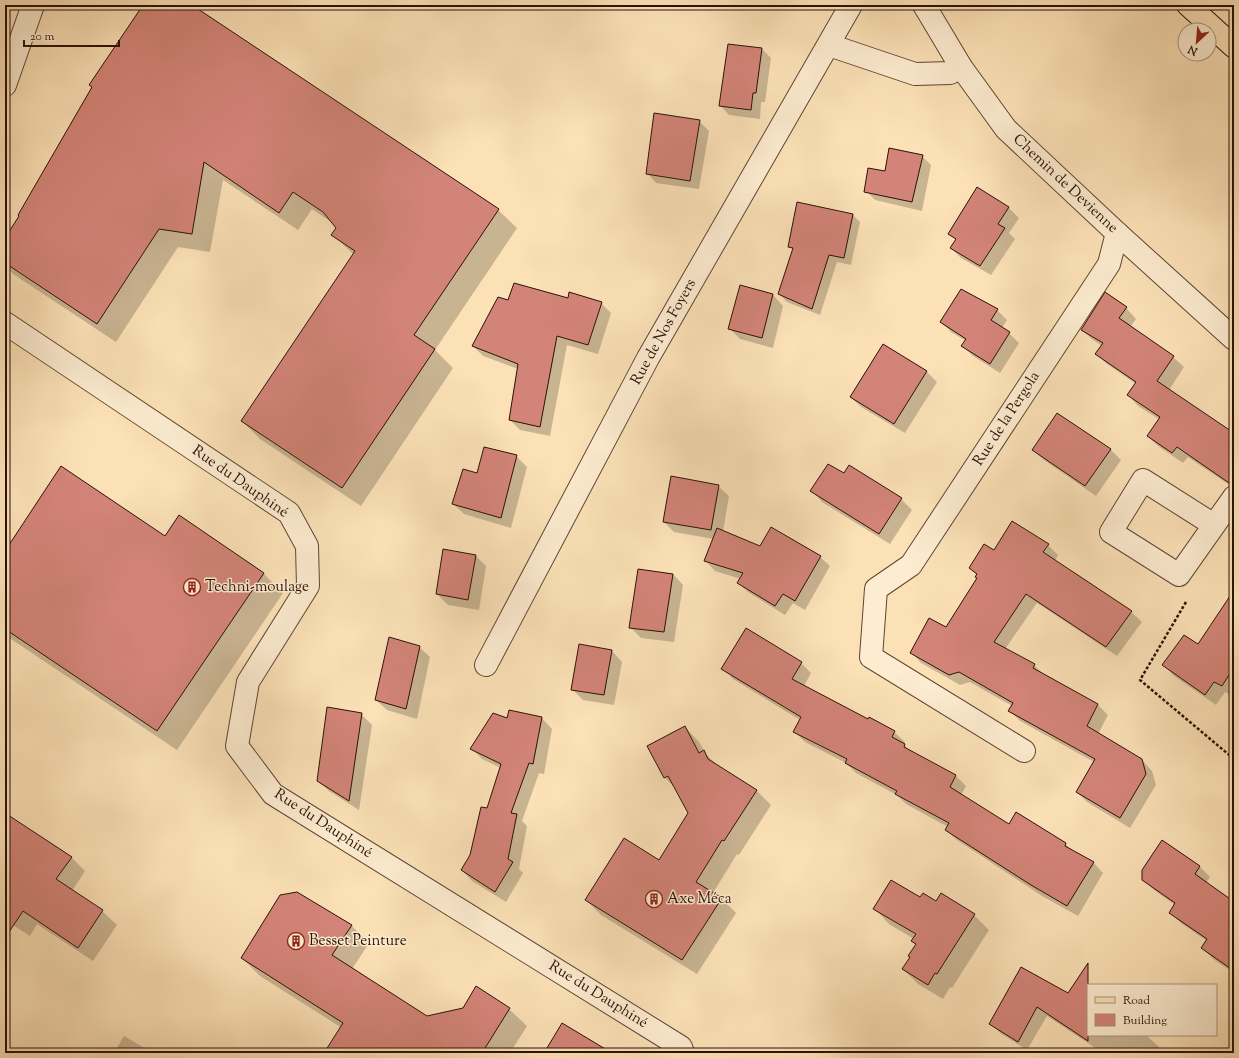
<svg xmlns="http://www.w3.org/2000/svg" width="1239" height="1058" viewBox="0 0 1239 1058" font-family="'Sorts Mill Goudy',serif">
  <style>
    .shadow { fill: #0003 }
    .building { fill: #d38478; stroke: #2b1107 }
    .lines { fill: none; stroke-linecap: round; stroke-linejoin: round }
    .minor-casing { stroke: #5f4533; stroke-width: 24 }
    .major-casing { stroke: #2b1107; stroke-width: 24 }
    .path { stroke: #2b1107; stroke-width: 2.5; stroke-dasharray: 3 2; stroke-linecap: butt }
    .minor { stroke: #fdecd0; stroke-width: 22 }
    .major { stroke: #fce1b7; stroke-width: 22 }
    .labels { text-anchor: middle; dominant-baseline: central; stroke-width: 3; stroke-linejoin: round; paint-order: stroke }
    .street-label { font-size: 15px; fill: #2b1107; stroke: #fdecd0 }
    .poi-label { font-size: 15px; fill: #2b1107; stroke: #fdecd0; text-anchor: start }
  </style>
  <rect width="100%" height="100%" fill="#fce1b7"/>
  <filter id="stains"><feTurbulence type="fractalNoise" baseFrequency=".005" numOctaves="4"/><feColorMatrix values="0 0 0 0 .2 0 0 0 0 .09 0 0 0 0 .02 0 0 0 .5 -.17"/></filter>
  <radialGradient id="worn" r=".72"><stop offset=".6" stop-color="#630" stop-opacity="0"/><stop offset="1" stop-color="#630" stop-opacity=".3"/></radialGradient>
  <g class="shadow">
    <polygon points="144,5 190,5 498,210 517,228 435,350 453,368 361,506 260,439 242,421 354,255 333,235 337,228 334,224 312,209 298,230 223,180 210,252 178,247 116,342 13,274 5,266 5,240"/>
    <polygon points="729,46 762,49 771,58 765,102 761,102 760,119 729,115 720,105"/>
    <polygon points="699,121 709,131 699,189 656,183 647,173"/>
    <polygon points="922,156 931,165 922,211 875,200 866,191 886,172"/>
    <polygon points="977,188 1009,208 1019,218 1009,233 1015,239 991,275 961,258 951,248 956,240 950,234"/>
    <polygon points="853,215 860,222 851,265 837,262 820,315 787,302 779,294 793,250 790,246"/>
    <polygon points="773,295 783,306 773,348 740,339 730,329"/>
    <polygon points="509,301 601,303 611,313 598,354 567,345 550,436 520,430 510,420 518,369 483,356 473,346"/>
    <polygon points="1126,308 1136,319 1130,327 1173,357 1184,367 1169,390 1234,434 1234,475 1228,484 1188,457 1183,463 1158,446 1148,436 1159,419 1138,406 1128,395 1136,384 1107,364 1096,354 1102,346 1093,340 1082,330"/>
    <polygon points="997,310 1007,320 1002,328 1009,333 1019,343 1000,373 973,356 963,346 966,341 951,332 941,322"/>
    <polygon points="883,346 927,372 937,382 905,433 861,407 851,397"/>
    <polygon points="1110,449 1121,460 1096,496 1044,460 1033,450"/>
    <polygon points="516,456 527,467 511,528 464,514 453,504"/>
    <polygon points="844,474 901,499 912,510 890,544 822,502 812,491"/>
    <polygon points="718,486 729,496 723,532 760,547 820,557 830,566 805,610 793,603 785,615 748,592 738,582 741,579 715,571 706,561 714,539 674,532 664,522"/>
    <polygon points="1013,523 1048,545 1058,555 1055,561 1131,612 1142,622 1117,656 1037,603 1005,649 1034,665 1043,674 1098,705 1108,715 1098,734 1142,760 1152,771 1156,785 1130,828 1087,802 1077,792 1094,762 1020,721 1009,710 1012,706 970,682 960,685 921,663 911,652 946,628 978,579 977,575 970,568 994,551"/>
    <polygon points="1234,524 1234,535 1230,530"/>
    <polygon points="5,553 263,573 283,593 177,750 5,635"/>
    <polygon points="476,556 486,566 479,610 448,605 437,594"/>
    <polygon points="673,574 683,585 674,642 641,638 630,627"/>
    <polygon points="1234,616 1234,694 1232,696 1225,692 1216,705 1174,676 1164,665 1198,645"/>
    <polygon points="580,645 612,651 622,662 614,705 583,700 572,689"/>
    <polygon points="419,647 430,657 417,719 387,710 376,700"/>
    <polygon points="801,663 811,673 804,686 868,721 894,732 905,742 903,744 912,753 956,776 966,786 961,795 1009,825 1065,844 1073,851 1093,862 1103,873 1078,916 1042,896 957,840 946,830 948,827 906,804 897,795 856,773 846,763 805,742 794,731 800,720 733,679 723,668"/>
    <polygon points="510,711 542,718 552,729 544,774 539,773 522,821 527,826 519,869 523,873 506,902 472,881 462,870 471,856 488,810 501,768 482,759 471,748 508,719"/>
    <polygon points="361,714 372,725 359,810 329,791 318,781"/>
    <polygon points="685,727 699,742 706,754 718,766 756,790 771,805 739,855 737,854 713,893 722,899 736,913 697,974 601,915 586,900 660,861 689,813 676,789 665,778 648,747"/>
    <polygon points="5,815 71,857 85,871 72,891 102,911 117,925 93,961 37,924 30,936 5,920"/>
    <polygon points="1199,866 1210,877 1206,883 1234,903 1234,973 1213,959 1203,948 1207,941 1181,923 1170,912 1175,905 1154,890 1143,879"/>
    <polygon points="920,899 974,915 989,930 952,988 950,987 943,999 918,984 903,969 911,958 909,956 916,944 913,941 914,939 889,924 875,909"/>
    <polygon points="351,925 369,943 352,969 427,1017 509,1009 527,1026 510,1053 326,1053 342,1028 260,976 242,958"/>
    <polygon points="1079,979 1088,985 1088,1035 1146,1035 1160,1048 1157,1053 1103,1053 1047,1016 1027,1050 1000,1033 991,1023 1068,995"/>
    <polygon points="124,1036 153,1053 114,1053"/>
  </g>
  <g class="building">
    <polygon points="143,5 192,5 499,209 414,335 435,349 342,488 241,421 355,251 331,235 336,228 323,212 293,192 279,213 204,162 192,234 159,229 97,324 5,263 5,238 19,216 18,215 92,87 89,85"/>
    <polygon points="728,44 762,48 756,93 753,93 751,110 719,106"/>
    <polygon points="654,113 700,120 690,181 646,174"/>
    <polygon points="889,148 923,155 912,202 864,192 868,168 885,171"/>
    <polygon points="977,187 1009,207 998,224 1005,228 980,266 950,248 956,239 948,234"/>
    <polygon points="797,202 853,214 844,258 829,255 812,309 778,294 793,248 788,247"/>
    <polygon points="514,283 568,298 569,292 602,302 588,345 557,336 540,427 509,420 518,364 472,346 498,297 508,300"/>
    <polygon points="740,285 773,294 762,338 728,329"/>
    <polygon points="961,289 998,309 991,320 1010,332 990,364 961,346 966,339 940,322"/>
    <polygon points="1105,292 1127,307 1119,318 1174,356 1157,381 1234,433 1234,485 1232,485 1177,447 1172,453 1147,436 1160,417 1127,395 1136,382 1095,354 1103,343 1081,330"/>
    <polygon points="883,344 927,371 894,424 850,397"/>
    <polygon points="1057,413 1111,449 1085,486 1032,450"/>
    <polygon points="484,447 517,455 501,518 452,504 463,469 477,473"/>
    <polygon points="828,464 844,473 849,465 902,498 879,534 810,491"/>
    <polygon points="61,466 165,536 179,515 264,573 157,731 5,629 5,551"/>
    <polygon points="671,476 719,485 711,530 663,522"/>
    <polygon points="1012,521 1049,544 1043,552 1132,611 1106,647 1026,594 994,642 1035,664 1033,668 1098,704 1087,726 1142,759 1146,774 1120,818 1076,792 1095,759 1008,711 1013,703 959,672 949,675 910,653 929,618 946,627 977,578 975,577 977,574 969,568 984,544 994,550"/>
    <polygon points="771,527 821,556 795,601 783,594 775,606 737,583 743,573 704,561 717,528 760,546"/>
    <polygon points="443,549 476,555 468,600 436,594"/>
    <polygon points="638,569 673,574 664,632 629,628"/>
    <polygon points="1234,590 1234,667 1222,686 1214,682 1205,695 1162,665 1184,635 1198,644"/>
    <polygon points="746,628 802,662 792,679 868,719 869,717 895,731 892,737 905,744 904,747 956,775 950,787 1009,824 1016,812 1066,843 1065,846 1094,862 1067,906 1031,885 945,830 949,823 895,794 897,791 845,763 847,759 793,732 801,717 721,669"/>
    <polygon points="389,637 420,646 406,709 375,700"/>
    <polygon points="579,644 612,650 604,695 571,690"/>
    <polygon points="327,707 362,713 349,801 317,781"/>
    <polygon points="509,710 542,717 533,764 529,763 511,813 517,814 508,859 513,862 495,892 461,870 470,855 481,807 487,808 501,764 470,749 493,713 507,718"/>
    <polygon points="685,726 699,753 704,750 708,759 757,790 724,841 722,840 696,882 722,898 682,960 585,900 624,838 659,860 688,813 668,776 664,778 647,746"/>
    <polygon points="5,813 72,857 56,879 103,910 78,948 23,911 5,938"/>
    <polygon points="1162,840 1200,866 1195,874 1233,901 1234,899 1234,971 1201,948 1207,939 1169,913 1175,903 1142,880 1142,870"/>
    <polygon points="891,880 920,897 923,893 936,901 941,893 975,914 937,974 935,973 928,985 902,969 910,957 908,956 916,944 911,941 916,934 873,909"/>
    <polygon points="297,892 352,925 332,955 427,1016 463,1008 476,986 510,1008 482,1053 324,1053 343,1023 241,958 280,895"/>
    <polygon points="1088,963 1088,1041 1037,1007 1018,1042 989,1024 1021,967 1068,993"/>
    <polygon points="562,1023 612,1053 544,1053"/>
  </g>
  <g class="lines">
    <g class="minor-casing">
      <g id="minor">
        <polyline points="924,5 961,67 1006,129 1117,233 1234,339"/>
        <polyline points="829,45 915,74 950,73 961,67"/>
        <polyline points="5,85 33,5"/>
        <polyline points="5,323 289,513 307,546 308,586 248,682 237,746 273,794 681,1047 683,1053"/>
        <polyline points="1214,525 1143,480 1111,532 1179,575 1234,497"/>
        <polyline points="486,665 648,358 851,5"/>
        <polyline points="1024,751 871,657 876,589 911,565 1109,264 1117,233"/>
      </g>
    </g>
    <g class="major-casing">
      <polyline id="major" points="1188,5 1234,47"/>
    </g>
    <polyline class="path" points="1186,602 1140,680 1234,759"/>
    <use href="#minor" class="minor"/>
    <use href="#major" class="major"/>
  </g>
  <defs>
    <g id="building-ring" transform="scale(0.9)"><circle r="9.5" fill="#fdecd0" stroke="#8f2418" stroke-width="1.5"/><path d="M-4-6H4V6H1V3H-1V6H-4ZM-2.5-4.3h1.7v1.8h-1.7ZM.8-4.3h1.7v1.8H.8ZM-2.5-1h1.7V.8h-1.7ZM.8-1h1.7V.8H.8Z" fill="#8f2418"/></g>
  </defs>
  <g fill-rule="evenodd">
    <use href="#building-ring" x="192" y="587"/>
    <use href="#building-ring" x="654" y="899"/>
    <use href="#building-ring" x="296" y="941"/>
  </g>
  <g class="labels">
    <g class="street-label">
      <text transform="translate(1065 184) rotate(43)">Chemin de Devienne</text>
      <text transform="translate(664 332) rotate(-61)">Rue de Nos Foyers</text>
      <text transform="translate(1007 419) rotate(-57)">Rue de la Pergola</text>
      <text transform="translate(240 482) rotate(35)">Rue du Dauphiné</text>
      <text transform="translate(323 824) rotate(33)">Rue du Dauphiné</text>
      <text transform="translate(598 995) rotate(32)">Rue du Dauphiné</text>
    </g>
    <g class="poi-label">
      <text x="205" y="587">Techni-moulage</text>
      <text x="667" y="899">Axe Méca</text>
      <text x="309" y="941">Besset Peinture</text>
    </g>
  </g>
  <rect width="1239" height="1058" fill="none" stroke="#fce1b7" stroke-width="20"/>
  <rect x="6" y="6" width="1227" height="1046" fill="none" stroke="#2b1107" stroke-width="2"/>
  <rect x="10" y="10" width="1219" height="1038" fill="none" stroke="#2b1107"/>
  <rect x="1087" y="984" width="130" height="52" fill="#fdecd0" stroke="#a99480"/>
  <rect x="1095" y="997" width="20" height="6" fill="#fce1b7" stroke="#a99480"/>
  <text x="1123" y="1004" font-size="12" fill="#2b1107">Road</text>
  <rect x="1095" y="1014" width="20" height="12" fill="#d38478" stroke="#a99480"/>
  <text x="1123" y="1024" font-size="12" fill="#2b1107">Building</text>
  <g transform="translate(1197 42) rotate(206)"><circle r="19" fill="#fdecd0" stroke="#a99480"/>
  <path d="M0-3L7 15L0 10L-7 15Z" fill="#8f2418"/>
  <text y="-6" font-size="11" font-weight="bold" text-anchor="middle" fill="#2b1107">N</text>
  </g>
  <path d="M24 40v6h95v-6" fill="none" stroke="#2b1107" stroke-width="2"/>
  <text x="30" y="40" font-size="12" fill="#2b1107" stroke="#fdecd0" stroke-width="3" paint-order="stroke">20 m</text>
  <rect width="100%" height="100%" filter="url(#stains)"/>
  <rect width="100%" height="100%" fill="url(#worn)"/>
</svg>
